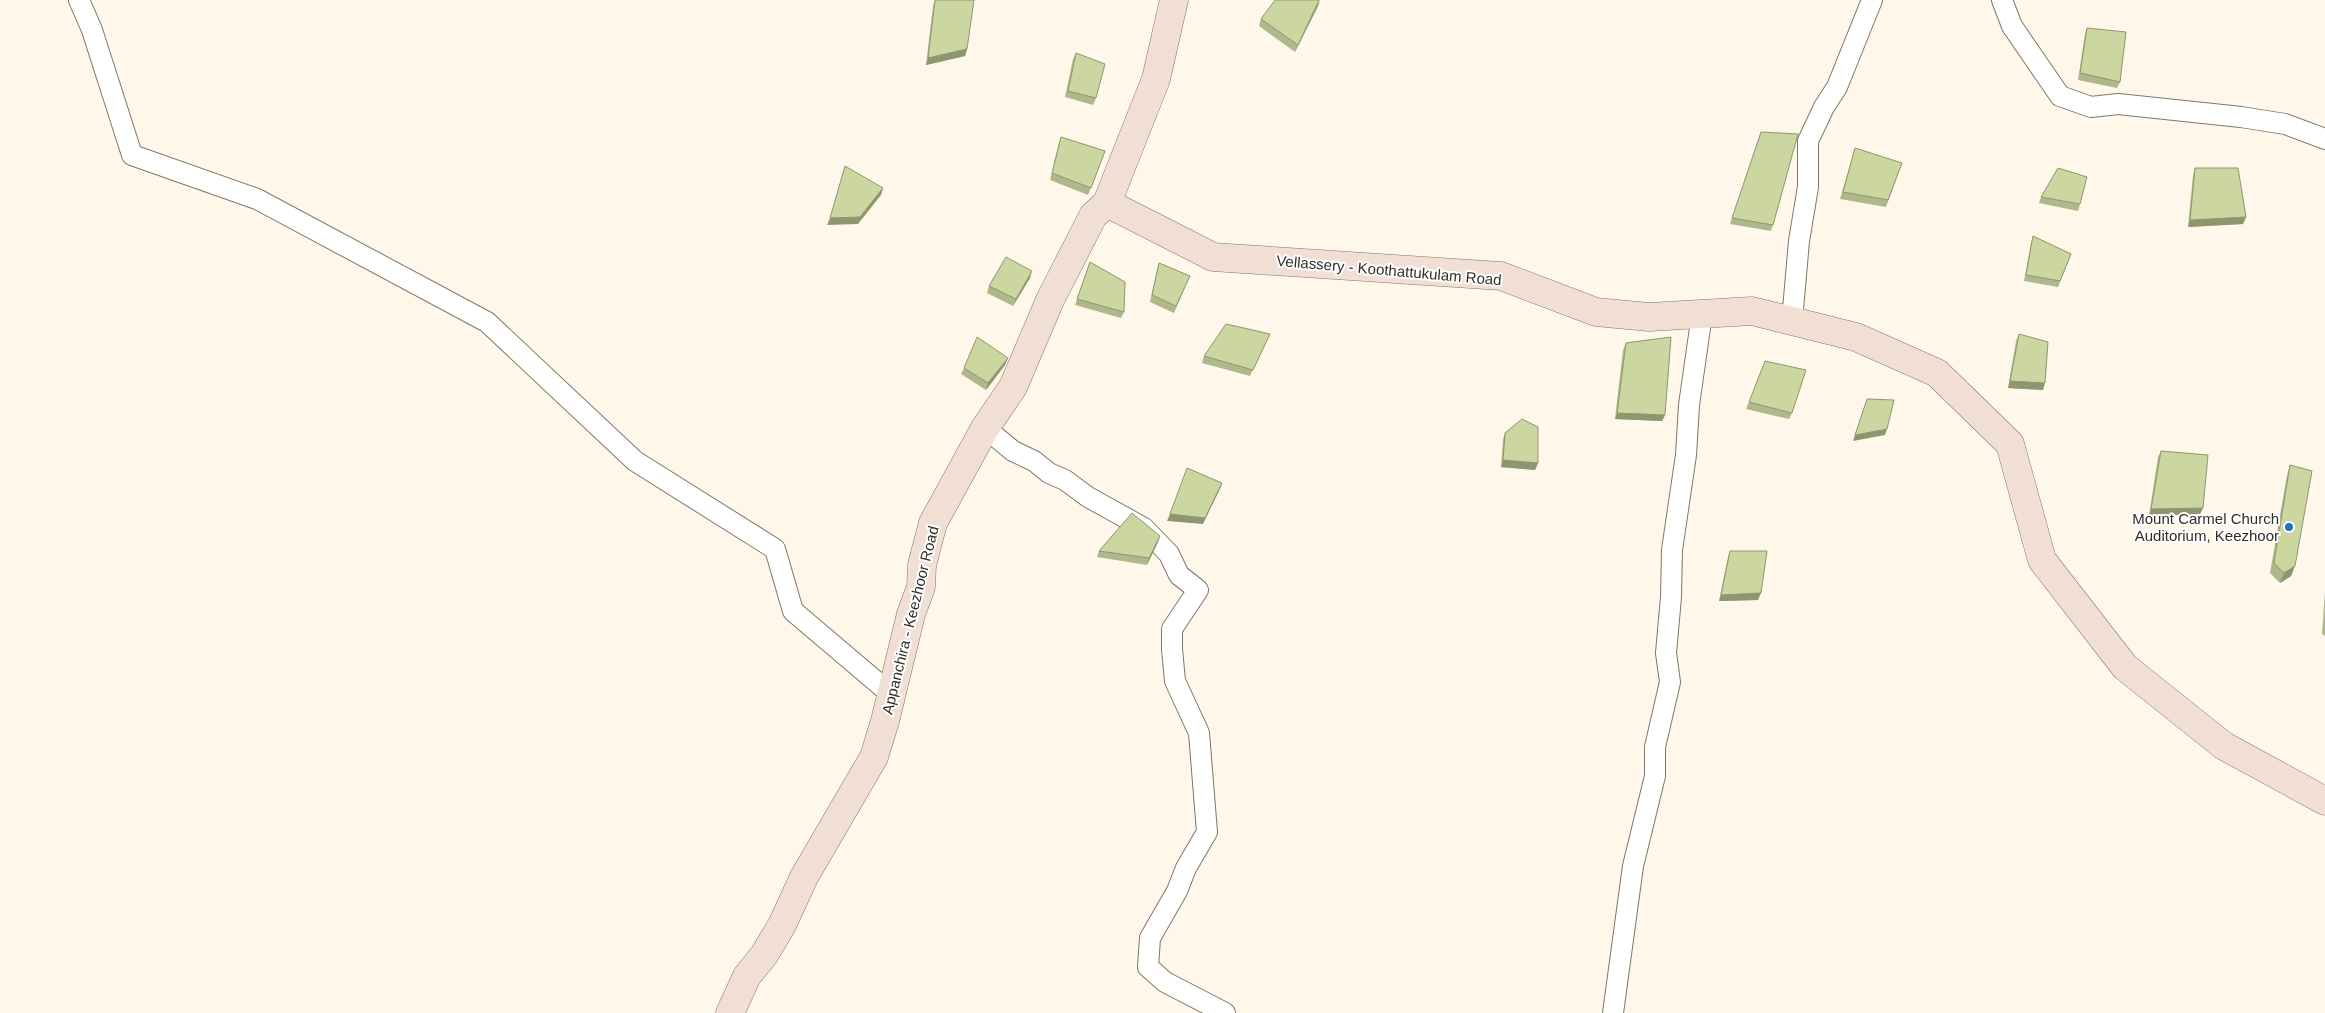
<svg xmlns="http://www.w3.org/2000/svg" width="2325" height="1013" viewBox="0 0 2325 1013" font-family="Helvetica,sans-serif">
  <style>
    .lines { fill: none; stroke-linecap: round; stroke-linejoin: round }
    .minor-casing { stroke: #807764; stroke-width: 22 }
    .secondary-casing { stroke: #807764; stroke-width: 29 }
    .minor { stroke: #fff; stroke-width: 20 }
    .secondary { stroke: #f2dfd4; stroke-width: 28 }
    .wall { fill: #afb88a }
    .shaded-wall { fill: #8e9670 }
    .building { fill: #cbd6a0; stroke: #8e9670 }
    .poi-dot { fill: #236fbf; stroke: #fff; stroke-width: 2 }
    .labels { text-anchor: middle; dominant-baseline: central; stroke-width: 4; stroke-linejoin: round; paint-order: stroke }
    .street-label { font-size: 15px; fill: #322e26; stroke: #fff }
    .poi-label { font-size: 15px; fill: #322e26; stroke: #fff; text-anchor: end }
  </style>
  <rect width="100%" height="100%" fill="#fef7ea"/>
  <g class="lines">
    <g class="minor-casing">
      <g id="minor">
        <polyline points="79,0 92,30 132,155 257,199 487,322 635,461 775,549 793,611 892,695"/>
        <polyline points="2002,0 2012,26 2060,96 2091,107 2118,104 2241,117 2285,124 2325,139"/>
        <polyline points="1792,321 1799,241 1808,187 1808,141 1824,107 1837,87 1872,0"/>
        <polyline points="985,428 1013,451 1034,461 1049,473 1065,480 1088,497 1144,528 1169,554 1179,575 1198,590 1172,629 1172,649 1175,681 1199,733 1207,832 1186,868 1177,891 1150,938 1148,967 1165,982 1225,1013"/>
        <polyline points="1613,1013 1633,866 1655,776 1655,747 1670,682 1666,653 1671,597 1672,550 1686,455 1689,405 1702,314"/>
      </g>
    </g>
    <g class="secondary-casing">
      <g id="secondary">
        <polyline points="1107,203 1213,257 1501,276 1596,312 1649,317 1752,311 1856,337 1937,373 2010,444 2042,560 2125,667 2224,746 2325,801"/>
        <polyline points="730,1013 747,976 764,955 782,925 804,877 874,757 885,721 911,614 921,587 922,565 933,523 985,428 1013,387 1050,300 1093,216 1107,203 1156,79 1174,0"/>
      </g>
    </g>
    <use href="#minor" class="minor"/>
    <use href="#secondary" class="secondary"/>
  </g>
  <g class="wall">
    <polygon points="935,0 967,49 965,56 926,65 933,6"/>
    <polygon points="1319,4 1295,52 1259,26 1261,19"/>
    <polygon points="2087,28 2120,82 2117,88 2078,80 2085,34"/>
    <polygon points="1076,53 1096,98 1093,105 1065,97 1073,59"/>
    <polygon points="1761,132 1773,225 1771,231 1730,224"/>
    <polygon points="1061,137 1105,151 1088,195 1050,180 1059,143"/>
    <polygon points="1855,148 1902,163 1886,207 1840,199"/>
    <polygon points="2195,168 2246,217 2243,224 2188,227 2193,175"/>
    <polygon points="2041,197 2080,204 2078,211 2039,203"/>
    <polygon points="2033,236 2071,254 2058,287 2024,281 2031,243"/>
    <polygon points="1090,262 1124,312 1121,318 1075,305"/>
    <polygon points="1159,263 1190,276 1174,313 1150,302 1157,270"/>
    <polygon points="1030,278 1013,306 987,293 989,286"/>
    <polygon points="1270,334 1250,376 1202,363 1204,356"/>
    <polygon points="2019,334 2043,390 2008,388 2016,341"/>
    <polygon points="1626,343 1665,415 1662,421 1615,419 1623,350"/>
    <polygon points="1005,365 986,390 961,374 964,368"/>
    <polygon points="1749,402 1792,413 1789,419 1746,409"/>
    <polygon points="1505,433 1538,463 1535,470 1501,467 1503,439"/>
    <polygon points="2161,451 2203,508 2200,514 2149,516 2158,457"/>
    <polygon points="2290,465 2295,566 2291,576 2280,583 2270,573 2287,475"/>
    <polygon points="1160,536 1158,542 1147,565 1097,557 1099,551"/>
    <polygon points="1730,551 1758,600 1719,601 1728,557"/>
    <polygon points="2325,591 2325,636 2322,634"/>
  </g>
  <g class="shaded-wall">
    <polygon points="1320,0 1319,4 1295,52 1298,45"/>
    <polygon points="967,49 965,56 926,65 928,58"/>
    <polygon points="883,188 881,195 858,224 827,225 830,218"/>
    <polygon points="2246,217 2243,224 2188,227 2190,220"/>
    <polygon points="1032,271 1030,278 1013,306 1016,299"/>
    <polygon points="1008,358 1005,365 986,390 988,383"/>
    <polygon points="2010,381 2045,383 2043,390 2008,388"/>
    <polygon points="1617,413 1665,415 1662,421 1615,419"/>
    <polygon points="1887,429 1885,435 1853,441 1855,435"/>
    <polygon points="1503,460 1538,463 1535,470 1501,467"/>
    <polygon points="1222,483 1220,489 1203,524 1167,521 1170,514"/>
    <polygon points="2203,508 2200,514 2149,516 2151,509"/>
    <polygon points="1160,536 1158,542 1147,565 1149,558"/>
    <polygon points="2295,566 2291,576 2280,583 2284,573"/>
    <polygon points="1761,593 1758,600 1719,601 1721,595"/>
  </g>
  <g class="building">
    <polygon points="935,0 974,0 967,49 928,58"/>
    <polygon points="1275,0 1319,0 1298,45 1261,19"/>
    <polygon points="2087,28 2126,32 2120,82 2080,73"/>
    <polygon points="1076,53 1105,64 1096,98 1068,91"/>
    <polygon points="1761,132 1798,134 1773,225 1732,218"/>
    <polygon points="1061,137 1105,151 1091,188 1052,173"/>
    <polygon points="1855,148 1902,163 1888,200 1843,192"/>
    <polygon points="845,166 883,188 860,217 830,218"/>
    <polygon points="2058,168 2087,177 2080,204 2041,197"/>
    <polygon points="2195,168 2238,168 2246,217 2190,220"/>
    <polygon points="2033,236 2071,254 2060,281 2026,275"/>
    <polygon points="1006,257 1032,271 1016,299 989,286"/>
    <polygon points="1090,262 1125,282 1124,312 1077,299"/>
    <polygon points="1159,263 1190,276 1176,306 1152,295"/>
    <polygon points="1226,324 1270,334 1253,370 1204,356"/>
    <polygon points="2019,334 2048,342 2045,383 2010,381"/>
    <polygon points="977,337 1008,358 988,383 964,368"/>
    <polygon points="1671,337 1665,415 1617,413 1626,343"/>
    <polygon points="1765,361 1806,370 1792,413 1749,402"/>
    <polygon points="1867,399 1894,400 1887,429 1855,435"/>
    <polygon points="1522,419 1538,427 1538,463 1503,460 1505,433"/>
    <polygon points="2161,451 2208,455 2203,508 2151,509"/>
    <polygon points="2290,465 2312,471 2295,566 2284,573 2274,563"/>
    <polygon points="1187,468 1222,483 1205,518 1170,514"/>
    <polygon points="1132,513 1160,536 1149,558 1099,551"/>
    <polygon points="1730,551 1767,551 1761,593 1721,595"/>
  </g>
  <circle class="poi-dot" cx="2289" cy="527" r="5"/>
  <g class="labels">
    <g class="street-label">
      <text transform="translate(1389 270) rotate(5)">Vellassery - Koothattukulam Road</text>
      <text transform="translate(910 620) rotate(-76)">Appanchira - Keezhoor Road</text>
    </g>
    <g class="poi-label">
      <text x="2279" y="518">Mount Carmel Church<tspan x="2279" dy="17">Auditorium, Keezhoor</tspan></text>
    </g>
  </g>
</svg>
